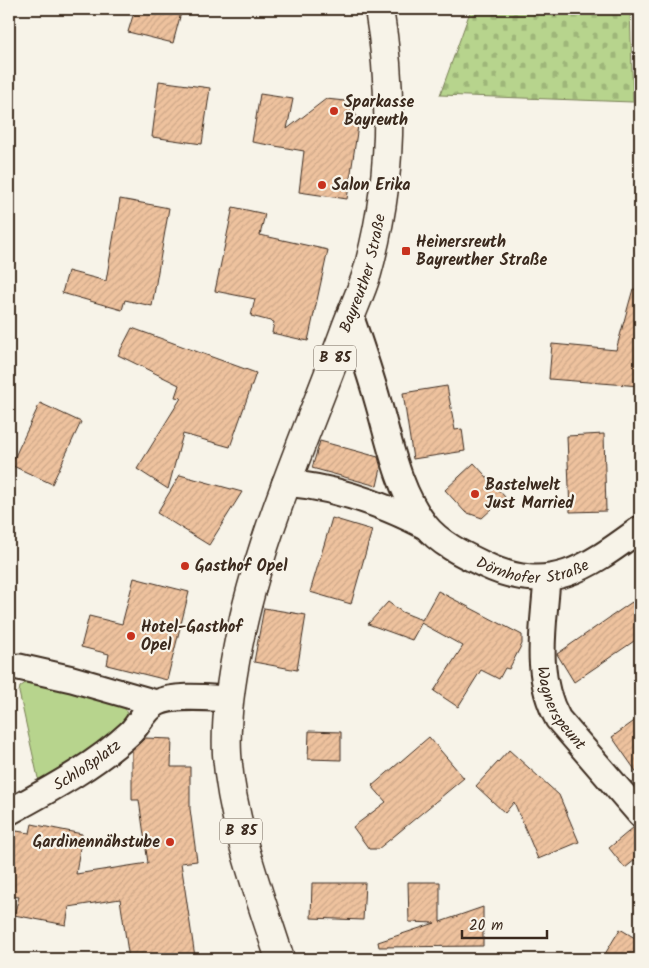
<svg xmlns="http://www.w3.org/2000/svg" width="649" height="968" viewBox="0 0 649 968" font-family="Kalam,sans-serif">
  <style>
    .grass { fill: #b7d48d; stroke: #797f56 }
    .cemetery { fill: url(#cemetery-stones); stroke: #797f56 }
    .building { fill: url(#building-hatch); stroke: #3b2a1e }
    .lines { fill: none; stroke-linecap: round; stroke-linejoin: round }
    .minor-casing { stroke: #3b2a1e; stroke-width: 29 }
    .primary-casing { stroke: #3b2a1e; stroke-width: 31 }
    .minor { stroke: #f7f3e8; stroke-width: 25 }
    .primary { stroke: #f7f3e8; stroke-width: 28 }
    .poi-dot { fill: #c8321e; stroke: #f7f3e8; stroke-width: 2 }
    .labels { text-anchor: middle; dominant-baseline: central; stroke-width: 4.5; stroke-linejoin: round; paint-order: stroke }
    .shield { fill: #f7f3e8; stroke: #73665b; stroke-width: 1 }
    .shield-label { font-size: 15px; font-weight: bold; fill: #3b2a1e }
    .poi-label { font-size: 16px; font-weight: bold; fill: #3b2a1e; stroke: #f7f3e8; text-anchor: start }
    .street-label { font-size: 16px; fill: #3b2a1e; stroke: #f7f3e8 }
  </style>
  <defs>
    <pattern id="cemetery-stones" width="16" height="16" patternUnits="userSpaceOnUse" patternTransform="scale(1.25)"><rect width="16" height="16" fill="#b7d48d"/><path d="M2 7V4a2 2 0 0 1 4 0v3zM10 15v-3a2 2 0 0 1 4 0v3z" fill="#9eb679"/></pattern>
    <pattern id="building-hatch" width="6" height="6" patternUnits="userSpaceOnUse" patternTransform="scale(1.25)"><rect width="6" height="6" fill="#eec29e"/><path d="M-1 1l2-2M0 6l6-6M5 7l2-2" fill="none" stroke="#cda788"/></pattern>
  </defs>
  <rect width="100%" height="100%" fill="#f7f3e8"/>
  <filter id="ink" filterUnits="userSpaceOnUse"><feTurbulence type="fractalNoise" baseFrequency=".02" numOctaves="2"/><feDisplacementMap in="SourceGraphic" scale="10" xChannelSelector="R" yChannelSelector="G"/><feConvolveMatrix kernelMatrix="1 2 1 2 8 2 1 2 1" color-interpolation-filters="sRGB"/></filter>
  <g filter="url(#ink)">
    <path class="grass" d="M28,681L123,705C128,713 128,718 122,726L46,780L41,781L38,778L19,692L20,687Z"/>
    <polygon class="cemetery" points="471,9 630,9 633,102 440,95"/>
    <g class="building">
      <polygon points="135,9 182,9 173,43 128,32"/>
      <polygon points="159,81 210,88 202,144 152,137"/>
      <polygon points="260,94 293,99 287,129 326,99 345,101 359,119 347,199 299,192 304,151 252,142"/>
      <polygon points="120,199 169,208 152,306 125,300 122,310 62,293 68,271 106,281"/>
      <polygon points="233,207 265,214 260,235 328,250 308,341 272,333 274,322 251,316 255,299 215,291"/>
      <polygon points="633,289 640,290 640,386 549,379 552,344 616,350"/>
      <polygon points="132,328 256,373 230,447 183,434 168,489 137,469 181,398 175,397 179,385 118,355"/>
      <polygon points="447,386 455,430 462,429 465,451 413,459 403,393"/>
      <polygon points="40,403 81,422 52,484 11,465"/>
      <polygon points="604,434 606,511 570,512 567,436"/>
      <polygon points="320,441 378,457 381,468 377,486 312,468"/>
      <polygon points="474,463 505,497 482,518 465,512 445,490"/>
      <polygon points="180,475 242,492 209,545 157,513"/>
      <polygon points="332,518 372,530 351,604 310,592"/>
      <polygon points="134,578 189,592 167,680 107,665 109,654 81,647 89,616 122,624"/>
      <polygon points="438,591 522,635 522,644 509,669 505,668 499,679 481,670 458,707 434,691 463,646 421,623 422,622 412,640 368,624 388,602 402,612 422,620"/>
      <polygon points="632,602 640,615 640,637 574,682 557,654"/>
      <polygon points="264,608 306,615 297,670 254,662"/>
      <polygon points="640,717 640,777 612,737"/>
      <polygon points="309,731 341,732 341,760 308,759"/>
      <polygon points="429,737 464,778 393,837 378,849 369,849 353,827 386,802 372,786"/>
      <polygon points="145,738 172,739 171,767 190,767 190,809 197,861 181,863 195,957 129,959 120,899 69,907 66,925 14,915 19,897 9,896 9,830 30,833 32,824 82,834 76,874 148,863 139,800 132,800 132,750"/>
      <polygon points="509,750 559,795 579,842 538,859 514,802 505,813 476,786"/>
      <polygon points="634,827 640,828 640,856 625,868 609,848"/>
      <polygon points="408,882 440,882 440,922 483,907 483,946 379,947 378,942 435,923 409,922"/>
      <polygon points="312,883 365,883 363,920 311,918"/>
      <polygon points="620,929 640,941 640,959 602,959"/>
    </g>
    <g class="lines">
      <g class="minor-casing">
        <g id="minor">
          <path id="s1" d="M350,315C360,344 370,373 378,402C390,443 398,490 425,525C440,544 464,555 485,565C550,596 588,567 640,529"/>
          <path d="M285,483C335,487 380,503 425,526"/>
          <path id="s2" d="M547,578C544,628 533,673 558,719L640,814"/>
          <polyline points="19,667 72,679 156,703"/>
          <path id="s3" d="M9,812C51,789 96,765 131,732C140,723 145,709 157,703C174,694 210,698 229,699"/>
        </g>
      </g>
      <g class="primary-casing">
        <g id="primary">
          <path id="s4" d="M280,959C259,893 232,824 227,754C225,718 231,681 238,646C259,537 306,437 344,333C351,313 361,293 367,273C391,187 394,97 379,9"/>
        </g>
      </g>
      <use href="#minor" class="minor"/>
      <use href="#primary" class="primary"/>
    </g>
  </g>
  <g class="poi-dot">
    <circle cx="334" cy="111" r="5"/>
    <circle cx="322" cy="185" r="5"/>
    <rect x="401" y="246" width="10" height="10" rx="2.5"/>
    <circle cx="475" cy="494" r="5"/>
    <circle cx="185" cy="566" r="5"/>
    <circle cx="131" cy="636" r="5"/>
    <circle cx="170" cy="842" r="5"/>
  </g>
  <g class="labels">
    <g class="shield">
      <rect x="314" y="345.5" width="42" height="25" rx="4"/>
      <rect x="220" y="818.5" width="42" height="25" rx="4"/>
    </g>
    <g class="shield-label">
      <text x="335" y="358">B 85</text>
      <text x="241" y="831">B 85</text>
    </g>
    <g class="poi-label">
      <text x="344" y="102">Sparkasse<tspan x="344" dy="18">Bayreuth</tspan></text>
      <text x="332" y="185">Salon Erika</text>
      <text x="416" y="242">Heinersreuth<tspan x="416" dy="18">Bayreuther Straße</tspan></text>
      <text x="485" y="485">Bastelwelt<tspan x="485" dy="18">Just Married</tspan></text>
      <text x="195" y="566">Gasthof Opel</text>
      <text x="141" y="627">Hotel-Gasthof<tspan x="141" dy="18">Opel</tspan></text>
      <text x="160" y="842" text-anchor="end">Gardinennähstube</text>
    </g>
    <g class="street-label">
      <text stroke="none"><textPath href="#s4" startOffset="715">Bayreuther Straße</textPath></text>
      <text stroke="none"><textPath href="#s1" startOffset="346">Dörnhofer Straße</textPath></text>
      <text stroke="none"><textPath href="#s2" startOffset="135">Wagnerspeunt</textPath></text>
      <text stroke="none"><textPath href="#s3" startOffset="91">Schloßplatz</textPath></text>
    </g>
  </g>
  <rect width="649" height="968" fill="none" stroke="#f7f3e8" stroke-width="30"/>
  <rect x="15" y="15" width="619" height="938" fill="none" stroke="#3b2a1e" stroke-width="2" filter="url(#ink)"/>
  <path d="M462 930v8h85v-8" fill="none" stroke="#3b2a1e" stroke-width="2.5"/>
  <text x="469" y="930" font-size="15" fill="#3b2a1e" stroke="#f7f3e8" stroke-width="4" paint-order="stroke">20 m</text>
</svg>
